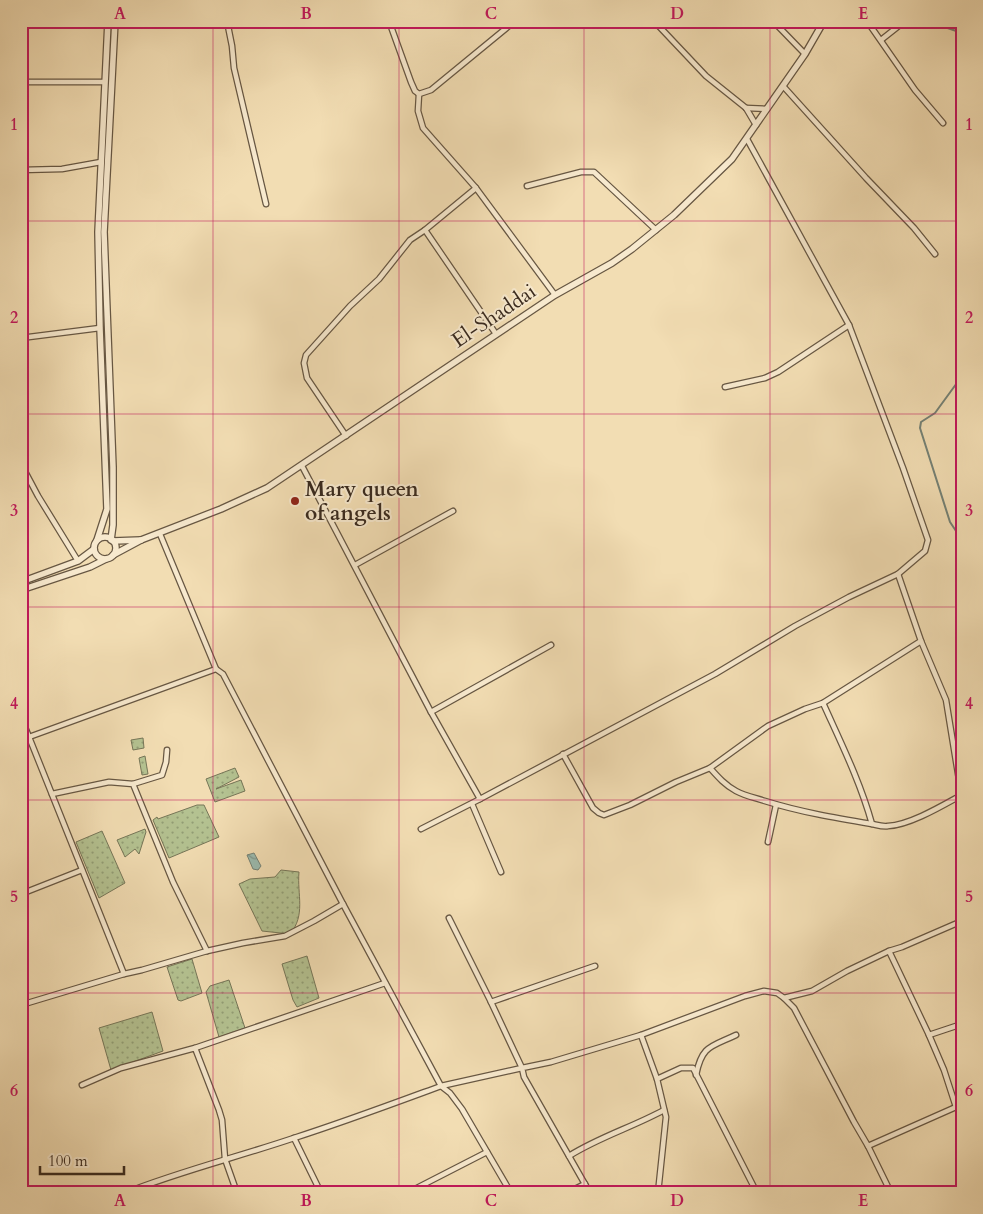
<svg xmlns="http://www.w3.org/2000/svg" width="983" height="1214" viewBox="0 0 983 1214" font-family="Cardo,serif">
  <style>
    .grass { fill: url(#grass-dots); stroke: #767658 }
    .water { fill: url(#water-waves); stroke: #748175 }
    .lines { fill: none; stroke-linecap: round; stroke-linejoin: round }
    .stream { stroke: #748175; stroke-width: 2 }
    .minor-casing { stroke: #675743; stroke-width: 7 }
    .tertiary-casing { stroke: #675743; stroke-width: 8 }
    .minor { stroke: #f7e9ce; stroke-width: 4.5 }
    .tertiary { stroke: #f7e9ce; stroke-width: 5.5 }
    .grid { fill: none; stroke: #c2185b; stroke-width: 1; stroke-opacity: 0.55 }
    .poi-dot { fill: #8f2418; stroke: #f7e9ce; stroke-width: 2 }
    .labels { text-anchor: middle; dominant-baseline: central; stroke-width: 4; stroke-linejoin: round; paint-order: stroke }
    .street-label { font-size: 21px; fill: #392a1e; stroke: #f7e9ce }
    .poi-label { font-size: 21px; font-weight: bold; fill: #392a1e; stroke: #f7e9ce; text-anchor: start }
    .neatline { fill: none; stroke: #c2185b; stroke-width: 2 }
    .grid-label { font-size: 16px; text-anchor: middle; font-weight: bold; fill: #c2185b }
  </style>
  <defs>
    <pattern id="grass-dots" width="8" height="8" patternUnits="userSpaceOnUse" patternTransform="scale(1.25)"><rect width="8" height="8" fill="#b4c291"/><path d="M2 2h.1M6 6h.1" fill="none" stroke="#939e76" stroke-width="1.8" stroke-linecap="round"/></pattern>
    <pattern id="water-waves" width="16" height="10" patternUnits="userSpaceOnUse" patternTransform="scale(1.25)"><rect width="16" height="10" fill="#9bbbaf"/><path d="M0 5q4-4 8 0t8 0" fill="none" stroke="#7f988e"/></pattern>
  </defs>
  <rect width="100%" height="100%" fill="#f2ddb3"/>
  <filter id="stains"><feTurbulence type="fractalNoise" baseFrequency=".004" numOctaves="4"/><feColorMatrix values="0 0 0 0 .2 0 0 0 0 .09 0 0 0 0 .02 0 0 0 .5 -.17"/></filter>
  <radialGradient id="worn" r=".72"><stop offset=".6" stop-color="#630" stop-opacity="0"/><stop offset="1" stop-color="#630" stop-opacity=".3"/></radialGradient>
  <g class="grass">
    <polygon points="143,738 144,748 133,750 131,740"/>
    <polygon points="145,756 148,774 142,775 139,758"/>
    <polygon points="235,768 239,777 216,789 241,780 245,791 215,802 206,779"/>
    <polygon points="197,805 204,805 219,837 169,858 153,820 157,817 158,819"/>
    <polygon points="145,829 146,832 139,854 135,849 125,857 117,840"/>
    <polygon points="102,831 125,883 99,898 76,842"/>
    <path d="M281,870L299,872C297,895 306,915 290,934L262,931L239,884L250,879L275,877Z"/>
    <polygon points="307,956 319,998 297,1007 293,1000 282,964"/>
    <polygon points="192,959 202,993 181,1001 178,1000 167,967"/>
    <polygon points="229,980 245,1028 219,1037 206,992 210,986"/>
    <polygon points="152,1012 163,1051 111,1070 99,1028"/>
  </g>
  <polygon class="water" points="254,853 261,866 258,870 253,869 247,855"/>
  <g class="lines">
    <g class="stream">
      <polyline points="933,21 936,24 962,33"/>
      <polyline points="962,376 935,413 921,422 920,428 950,522 962,540"/>
    </g>
    <g class="minor-casing">
      <g id="minor">
        <polyline points="227,21 232,46 234,68 266,204"/>
        <polyline points="389,21 411,82 415,91 419,94 431,90 515,21"/>
        <polyline points="654,21 706,76 746,108 756,125"/>
        <polyline points="773,21 805,54"/>
        <polyline points="867,21 915,90 943,123"/>
        <polyline points="881,40 905,21"/>
        <polyline points="21,82 104,82"/>
        <polyline points="783,86 866,178 914,228 935,254"/>
        <polyline points="419,94 418,111 423,128 476,188"/>
        <polyline points="746,108 767,109"/>
        <polyline points="21,170 62,169 101,162"/>
        <polyline points="527,186 581,172 594,172 656,230"/>
        <polyline points="425,230 496,334"/>
        <polyline points="21,338 100,328"/>
        <polyline points="725,387 765,378 778,372 849,325"/>
        <polyline points="346,436 307,378 304,363 306,355 350,306 379,279 410,240 425,230 476,188 555,295"/>
        <polyline points="21,464 38,496 78,561"/>
        <polyline points="302,466 431,712 480,799 715,674 795,626 849,597 898,574 925,551 928,540 903,468 849,325 747,139"/>
        <polyline points="355,565 453,511"/>
        <polyline points="216,669 29,737 124,974 142,970 207,951 243,943 285,936 314,921 343,904"/>
        <path d="M823,703C841,743 860,781 872,824C877,825 883,827 888,826C909,825 940,807 958,797L961,792L946,700L921,641"/>
        <polyline points="431,712 551,645"/>
        <polyline points="21,717 29,737"/>
        <polyline points="563,754 593,808 599,813 604,815 630,805 676,782 710,768 768,726 805,709 823,703 921,641 898,574"/>
        <path d="M710,768C718,777 725,785 736,791C745,796 756,798 765,801C800,812 836,818 872,824"/>
        <polyline points="133,784 162,775 166,762 167,750"/>
        <polyline points="52,794 109,782 133,784 173,882 207,951"/>
        <polyline points="472,804 501,872"/>
        <polyline points="421,829 480,799"/>
        <polyline points="768,842 776,805"/>
        <polyline points="21,894 82,870"/>
        <polyline points="449,918 491,1002"/>
        <polyline points="889,951 929,1035 962,1024"/>
        <polyline points="21,1005 124,974"/>
        <polyline points="929,1035 944,1070 956,1107 962,1105"/>
        <polyline points="195,1048 385,983"/>
        <path d="M696,1075C702,1045 711,1047 736,1035"/>
        <polyline points="657,1079 666,1117 658,1193"/>
        <polyline points="82,1085 121,1068 195,1048 219,1110 222,1120 225,1159 237,1193"/>
        <polyline points="294,1138 321,1193"/>
        <polyline points="868,1146 956,1107"/>
        <path d="M569,1156C599,1137 633,1127 664,1110"/>
        <path d="M125,1193C180,1171 238,1157 294,1138C344,1122 392,1104 441,1086L343,904L223,674L216,669L160,534"/>
        <polyline points="407,1193 487,1152"/>
        <polyline points="511,1193 462,1109 450,1093 441,1086 522,1068 491,1002 595,966"/>
        <polyline points="567,1193 585,1184"/>
        <polyline points="590,1193 524,1077 522,1068 551,1062 641,1035"/>
        <polyline points="757,1193 693,1068 681,1068 657,1079 641,1035 745,996 764,991 777,993 784,998"/>
        <polyline points="891,1193 868,1146 854,1122 794,1008 784,998 812,991 847,971 889,951 902,947 962,921"/>
      </g>
    </g>
    <g class="tertiary-casing">
      <g id="tertiary">
        <circle cx="105" cy="548" r="11"/>
        <polyline points="97,540 107,509 100,328 98,232 108,21"/>
        <polyline points="111,540 113,525 113,467 104,232 115,21"/>
        <polyline points="113,541 141,540"/>
        <polyline points="113,555 141,540 221,509 267,488 555,295 612,263 632,249 674,215 732,159 805,54 824,21"/>
        <polyline points="21,582 78,561 94,549"/>
        <polyline points="21,590 90,567 106,559"/>
      </g>
    </g>
    <use href="#minor" class="minor"/>
    <use href="#tertiary" class="tertiary"/>
  </g>
  <path class="grid" d="M213,21V1193M399,21V1193M584,21V1193M770,21V1193M21,221H962M21,414H962M21,607H962M21,800H962M21,993H962"/>
  <circle class="poi-dot" cx="295" cy="501" r="5"/>
  <g class="labels">
    <g class="street-label">
      <text transform="translate(494 316) rotate(-34)">El-Shaddai</text>
    </g>
    <g class="poi-label">
      <text x="305" y="489">Mary queen<tspan x="305" dy="24">of angels</tspan></text>
    </g>
  </g>
  <rect width="983" height="1214" fill="none" stroke="#f2ddb3" stroke-width="55"/>
  <path d="M40 1166v8h84v-8" fill="none" stroke="#392a1e" stroke-width="2.5"/>
  <text x="48" y="1166" font-size="15" fill="#392a1e" stroke="#f7e9ce" stroke-width="4" paint-order="stroke">100 m</text>
  <rect x="28" y="28" width="928" height="1158" class="neatline"/>
  <g class="grid-label">
    <text x="120" y="19">A</text>
    <text x="306" y="19">B</text>
    <text x="491" y="19">C</text>
    <text x="677" y="19">D</text>
    <text x="863" y="19">E</text>
    <text x="14" y="130">1</text>
    <text x="969" y="130">1</text>
    <text x="14" y="323">2</text>
    <text x="969" y="323">2</text>
    <text x="14" y="516">3</text>
    <text x="969" y="516">3</text>
    <text x="14" y="709">4</text>
    <text x="969" y="709">4</text>
    <text x="14" y="902">5</text>
    <text x="969" y="902">5</text>
    <text x="14" y="1096">6</text>
    <text x="969" y="1096">6</text>
    <text x="120" y="1206">A</text>
    <text x="306" y="1206">B</text>
    <text x="491" y="1206">C</text>
    <text x="677" y="1206">D</text>
    <text x="863" y="1206">E</text>
  </g>
  <rect width="100%" height="100%" filter="url(#stains)"/>
  <rect width="100%" height="100%" fill="url(#worn)"/>
</svg>
